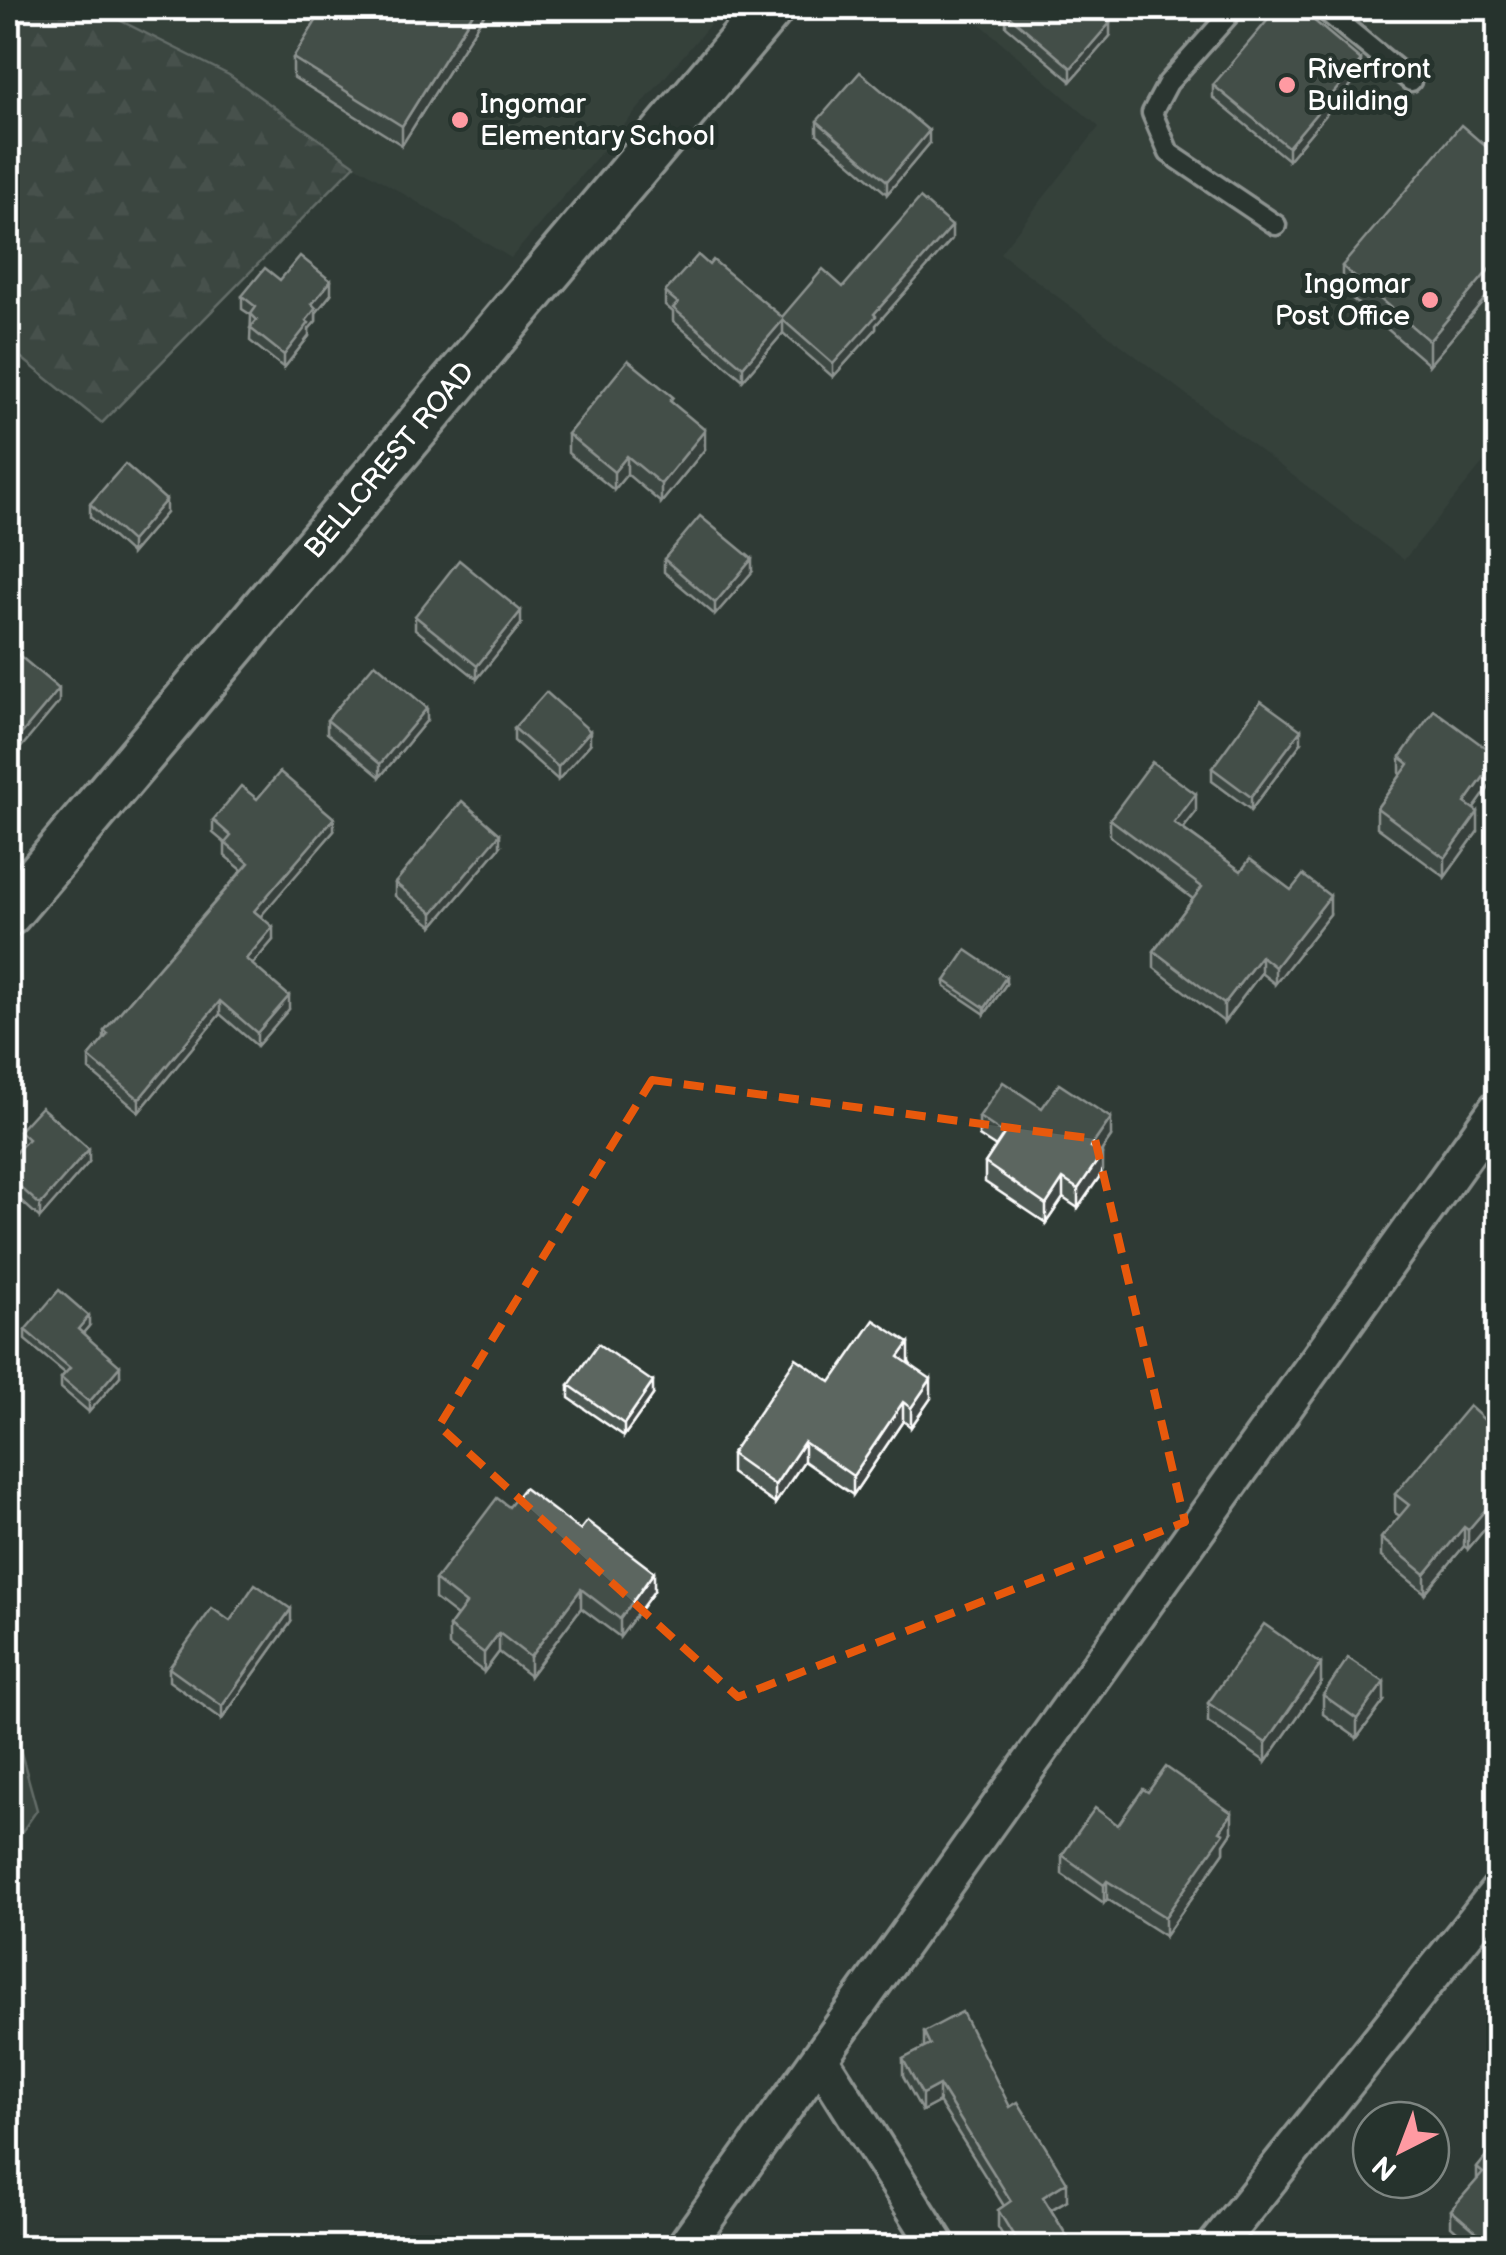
<svg xmlns="http://www.w3.org/2000/svg" width="1506" height="2255" viewBox="0 0 1506 2255" font-family="'Balsamiq Sans',sans-serif">
  <style>
    .built { fill: #3c4842 }
    .forest { fill: url(#forest-firs); stroke: #a4aaa7; stroke-width: 2.5 }
    .lines { fill: none; stroke-linecap: round; stroke-linejoin: round }
    .service-casing { stroke: #fff; stroke-width: 25 }
    .minor-casing { stroke: #fff; stroke-width: 42 }
    .tertiary-casing { stroke: #fff; stroke-width: 52 }
    .service { stroke: #26332d; stroke-width: 18 }
    .minor { stroke: #26332d; stroke-width: 35 }
    .tertiary { stroke: #26332d; stroke-width: 45 }
    .wall { fill: #4e5853; stroke: #fff; stroke-width: 2.5 }
    .shaded-wall { fill: #404744; stroke: #fff; stroke-width: 2.5 }
    .building { fill: #5b6661; stroke: #fff; stroke-width: 2.5 }
    .marked { fill: none; stroke: #e8590c; stroke-width: 8; stroke-dasharray: 20 12; stroke-linejoin: round }
    .poi-dot { fill: #ff9aa2; stroke: #26332d; stroke-width: 4 }
    .labels { text-anchor: middle; dominant-baseline: central; stroke-width: 10; stroke-linejoin: round; paint-order: stroke }
    .poi-label { font-size: 28px; fill: #fff; stroke: #26332d; text-anchor: start }
    .street-label { font-size: 28px; fill: #fff; stroke: #26332d }
  </style>
  <defs>
    <pattern id="forest-firs" width="22" height="20" patternUnits="userSpaceOnUse" patternTransform="scale(2.5)"><rect width="22" height="20" fill="#4a544f"/><path d="M5 1l3.5 6h-7zM16 11l3.5 6h-7z" fill="#656e69"/></pattern>
  </defs>
  <rect width="100%" height="100%" fill="#2f3b35"/>
  <filter id="ink" filterUnits="userSpaceOnUse"><feTurbulence type="fractalNoise" baseFrequency=".01" numOctaves="2"/><feDisplacementMap in="SourceGraphic" scale="20" xChannelSelector="R" yChannelSelector="G"/><feConvolveMatrix kernelMatrix="1 2 1 2 8 2 1 2 1" color-interpolation-filters="sRGB"/></filter>
  <g filter="url(#ink)">
    <g class="built">
      <polygon points="95,8 724,8 511,258 355,165 229,75"/>
      <polygon points="962,8 1498,8 1498,445 1404,560 1000,253 1099,127"/>
    </g>
    <g class="forest">
      <polygon points="8,8 95,8 229,75 355,165 102,423 8,347"/>
      <polygon points="17,1738 37,1810 8,1852 8,1741"/>
    </g>
    <g class="lines">
      <g class="service-casing">
        <g id="service">
          <polyline points="1235,8 1168,83 1152,113 1169,153 1276,225"/>
          <polyline points="1322,8 1411,81"/>
        </g>
      </g>
      <g class="minor-casing">
        <g id="minor">
          <polyline points="820,2059 939,2248"/>
          <polyline points="684,2248 1498,1108"/>
          <polyline points="1214,2248 1498,1892"/>
        </g>
      </g>
      <g class="tertiary-casing">
        <g id="tertiary">
          <path id="s1" d="M8,913L770,8"/>
        </g>
      </g>
      <use href="#service" class="service"/>
      <use href="#minor" class="minor"/>
      <use href="#tertiary" class="tertiary"/>
    </g>
    <g class="wall">
      <polygon points="488,8 402,145 293,77 293,58"/>
      <polygon points="1006,13 1110,36 1071,81 1006,26"/>
      <polygon points="1361,73 1288,160 1213,98 1213,85"/>
      <polygon points="817,121 929,144 887,194 817,134"/>
      <polygon points="1498,157 1498,283 1429,365 1342,290 1342,266"/>
      <polygon points="952,239 876,325 876,329 833,377 783,333 743,380 673,321 673,312 665,305 665,292 709,265 782,317 843,287"/>
      <polygon points="280,280 331,294 316,313 316,321 309,329 309,336 284,368 250,341 251,315 242,309 242,296"/>
      <polygon points="673,404 705,449 661,503 627,474 614,490 568,453 568,434"/>
      <polygon points="90,504 166,513 131,554 90,517"/>
      <polygon points="664,559 752,572 715,615 664,572"/>
      <polygon points="415,616 521,624 477,679 415,629"/>
      <polygon points="327,720 427,720 380,777 327,733"/>
      <polygon points="514,728 590,744 558,780 514,741"/>
      <polygon points="1301,743 1251,810 1212,781 1212,768"/>
      <polygon points="1400,757 1498,775 1473,809 1478,831 1445,877 1377,827 1377,808 1400,776"/>
      <polygon points="257,799 334,831 260,916 273,940 252,964 289,1009 257,1046 220,1014 139,1112 89,1070 89,1057 104,1039 104,1031 242,870 225,856 225,843 213,833 213,820"/>
      <polygon points="1196,812 1183,829 1241,871 1291,890 1330,914 1275,984 1261,973 1224,1022 1154,968 1154,951 1193,899 1110,836 1110,819"/>
      <polygon points="500,847 433,926 395,896 395,883"/>
      <polygon points="945,981 1006,984 985,1014 945,987"/>
      <polygon points="1042,1108 1111,1137 1100,1153 1102,1173 1078,1208 1063,1198 1046,1223 985,1182 985,1163 996,1147 979,1136 979,1117"/>
      <polygon points="19,1131 89,1162 40,1218 8,1189 8,1161 21,1146 19,1144"/>
      <polygon points="89,1326 83,1333 120,1376 89,1412 61,1388 61,1378 65,1373 25,1340 25,1330"/>
      <polygon points="909,1362 931,1398 911,1427 903,1421 853,1495 804,1461 775,1504 731,1473 731,1454 831,1382"/>
      <polygon points="569,1385 653,1395 624,1436 569,1398"/>
      <polygon points="1498,1432 1498,1513 1468,1549 1464,1546 1425,1593 1381,1557 1381,1538 1400,1516 1395,1513 1395,1494"/>
      <polygon points="509,1507 654,1591 620,1637 581,1608 530,1676 499,1652 484,1672 449,1646 449,1627 457,1616 435,1599 435,1580"/>
      <polygon points="230,1621 291,1622 222,1719 169,1681 169,1668"/>
      <polygon points="1321,1683 1266,1762 1208,1722 1208,1703"/>
      <polygon points="1323,1695 1384,1701 1357,1738 1323,1714"/>
      <polygon points="1118,1825 1232,1832 1224,1844 1224,1852 1165,1936 1107,1899 1104,1903 1062,1874 1062,1855"/>
      <polygon points="924,2032 1010,2107 1067,2200 1051,2210 1074,2248 1010,2248 998,2227 998,2210 1004,2206 939,2102 922,2111 903,2076 903,2059 924,2048"/>
      <polygon points="1498,2142 1498,2248 1476,2248 1451,2226 1451,2210 1477,2180 1477,2168"/>
    </g>
    <g class="shaded-wall">
      <polygon points="476,8 488,8 402,145 402,126"/>
      <polygon points="1110,23 1110,36 1071,81 1071,68"/>
      <polygon points="1361,60 1361,73 1288,160 1288,147"/>
      <polygon points="929,131 929,144 887,194 887,181"/>
      <polygon points="952,226 952,239 876,325 876,329 833,377 833,364 874,314"/>
      <polygon points="1498,259 1498,283 1429,365 1429,341"/>
      <polygon points="331,281 331,294 316,313 316,321 309,329 309,336 284,368 284,355 306,321 312,304"/>
      <polygon points="783,320 783,333 743,380 743,367"/>
      <polygon points="705,430 705,449 661,503 661,484"/>
      <polygon points="627,456 627,474 614,490 614,472"/>
      <polygon points="166,500 166,513 131,554 131,541"/>
      <polygon points="752,559 752,572 715,615 715,603"/>
      <polygon points="521,611 521,624 477,679 477,666"/>
      <polygon points="59,689 59,702 8,763 8,750"/>
      <polygon points="427,708 427,720 380,777 380,764"/>
      <polygon points="1301,730 1301,743 1251,810 1251,797"/>
      <polygon points="590,731 590,744 558,780 558,767"/>
      <polygon points="1498,757 1498,775 1465,821 1465,803"/>
      <polygon points="1196,794 1196,812 1174,840 1174,823"/>
      <polygon points="1478,812 1478,831 1445,877 1445,858"/>
      <polygon points="334,818 334,831 254,924 254,911"/>
      <polygon points="500,834 500,847 433,926 433,913"/>
      <polygon points="1330,896 1330,914 1275,984 1275,967"/>
      <polygon points="273,927 273,940 246,972 246,959"/>
      <polygon points="1261,956 1261,973 1224,1022 1224,1004"/>
      <polygon points="1006,977 1006,984 985,1014 985,1008"/>
      <polygon points="289,996 289,1009 257,1046 257,1033"/>
      <polygon points="220,1001 220,1014 139,1112 139,1099"/>
      <polygon points="1111,1118 1111,1137 1091,1166 1091,1147"/>
      <polygon points="89,1149 89,1162 40,1218 40,1205"/>
      <polygon points="1102,1154 1102,1173 1078,1208 1078,1189"/>
      <polygon points="1063,1179 1063,1198 1046,1223 1046,1205"/>
      <polygon points="17,1309 17,1328 8,1339 8,1321"/>
      <polygon points="89,1316 89,1326 78,1339 78,1329"/>
      <polygon points="909,1343 909,1362 899,1375 899,1357"/>
      <polygon points="120,1366 120,1376 89,1412 89,1402"/>
      <polygon points="931,1379 931,1398 911,1427 911,1408"/>
      <polygon points="653,1382 653,1395 624,1436 624,1424"/>
      <polygon points="903,1402 903,1421 853,1495 853,1476"/>
      <polygon points="804,1442 804,1461 775,1504 775,1485"/>
      <polygon points="1498,1495 1498,1513 1468,1549 1468,1530"/>
      <polygon points="1464,1527 1464,1546 1425,1593 1425,1574"/>
      <polygon points="654,1572 654,1591 620,1637 620,1619"/>
      <polygon points="581,1589 581,1608 530,1676 530,1657"/>
      <polygon points="291,1609 291,1622 222,1719 222,1706"/>
      <polygon points="499,1633 499,1652 484,1672 484,1653"/>
      <polygon points="1321,1664 1321,1683 1266,1762 1266,1743"/>
      <polygon points="1384,1682 1384,1701 1357,1738 1357,1719"/>
      <polygon points="1232,1813 1232,1832 1224,1844 1224,1852 1165,1936 1165,1917"/>
      <polygon points="1107,1881 1107,1899 1104,1903 1104,1885"/>
      <polygon points="939,2085 939,2102 922,2111 922,2094"/>
      <polygon points="1067,2182 1067,2200 1043,2214 1043,2197"/>
    </g>
    <g class="building">
      <polygon points="324,8 476,8 402,126 293,58"/>
      <polygon points="1010,8 1092,8 1110,23 1071,68 1006,13"/>
      <polygon points="1278,8 1299,8 1361,60 1288,147 1213,85"/>
      <polygon points="860,72 929,131 887,181 817,121"/>
      <polygon points="1461,125 1498,157 1498,259 1429,341 1342,266"/>
      <polygon points="920,198 952,226 874,314 876,316 833,364 783,320 743,367 673,308 678,303 665,292 698,255 709,265 713,260 782,317 823,269 843,287"/>
      <polygon points="300,256 331,281 312,304 316,308 306,321 309,323 284,355 250,328 257,320 251,314 256,307 242,296 265,268 280,280"/>
      <polygon points="628,360 673,397 670,401 705,430 661,484 627,456 614,472 568,434"/>
      <polygon points="125,464 166,500 131,541 90,504"/>
      <polygon points="700,516 752,559 715,603 664,559"/>
      <polygon points="459,560 521,611 477,666 415,616"/>
      <polygon points="8,646 59,689 8,750"/>
      <polygon points="375,663 427,708 380,764 327,720"/>
      <polygon points="546,692 590,731 558,767 514,728"/>
      <polygon points="1261,701 1301,730 1251,797 1212,768"/>
      <polygon points="1434,710 1498,757 1465,803 1478,812 1445,858 1377,808 1409,764 1400,757"/>
      <polygon points="1152,762 1196,794 1174,823 1241,871 1250,859 1291,890 1303,875 1330,896 1275,967 1261,956 1224,1004 1154,951 1202,887 1110,819"/>
      <polygon points="280,772 334,818 254,911 273,927 246,959 289,996 257,1033 220,1001 139,1099 89,1057 108,1034 104,1031 249,863 225,843 231,836 213,820 241,786 257,799"/>
      <polygon points="462,801 500,834 433,913 395,883"/>
      <polygon points="966,950 1006,977 985,1008 945,981"/>
      <polygon points="1003,1082 1042,1108 1059,1084 1111,1118 1091,1147 1102,1154 1078,1189 1063,1179 1046,1205 985,1163 1004,1134 979,1117"/>
      <polygon points="41,1107 89,1149 40,1205 8,1176 8,1161 28,1139 19,1131"/>
      <polygon points="59,1290 89,1316 78,1329 120,1366 89,1402 61,1378 70,1368 25,1330"/>
      <polygon points="8,1301 17,1309 8,1321"/>
      <polygon points="874,1320 909,1343 899,1357 931,1379 911,1408 903,1402 853,1476 804,1442 775,1485 731,1454 796,1358 831,1382"/>
      <polygon points="598,1344 653,1382 624,1424 569,1385"/>
      <polygon points="1469,1406 1498,1432 1498,1495 1468,1530 1464,1527 1425,1574 1381,1538 1409,1505 1395,1494"/>
      <polygon points="524,1488 580,1530 587,1521 654,1572 620,1619 581,1589 530,1657 499,1633 484,1653 449,1627 466,1604 435,1580 497,1498 509,1507"/>
      <polygon points="255,1584 291,1609 222,1706 169,1668 212,1608 230,1621"/>
      <polygon points="1264,1624 1321,1664 1266,1743 1208,1703"/>
      <polygon points="1348,1658 1384,1682 1357,1719 1323,1695"/>
      <polygon points="1166,1767 1232,1813 1220,1831 1224,1833 1165,1917 1107,1881 1104,1885 1062,1855 1095,1808 1118,1825 1143,1789 1148,1792"/>
      <polygon points="962,2012 1010,2107 1018,2102 1067,2182 1043,2197 1074,2248 1021,2248 998,2210 1011,2201 939,2085 922,2094 903,2059 930,2045 924,2032"/>
      <polygon points="1498,2142 1498,2239 1493,2246 1451,2210 1483,2173 1477,2168"/>
    </g>
  </g>
  <path d="M0 0H1506V2255H0ZM652,1080L1095,1139L1185,1522L738,1697L439,1426Z" fill="#2f3b35" fill-opacity=".55" fill-rule="evenodd"/>
  <path class="marked" d="M652,1080L1095,1139L1185,1522L738,1697L439,1426Z"/>
  <g class="poi-dot">
    <circle cx="1287" cy="85" r="10"/>
    <circle cx="460" cy="120" r="10"/>
    <circle cx="1430" cy="300" r="10"/>
  </g>
  <g class="labels">
    <g class="poi-label">
      <text x="1307" y="69">Riverfront<tspan x="1307" dy="32">Building</tspan></text>
      <text x="480" y="104">Ingomar<tspan x="480" dy="32">Elementary School</tspan></text>
      <text x="1410" y="284" text-anchor="end">Ingomar<tspan x="1410" dy="32">Post Office</tspan></text>
    </g>
    <g class="street-label">
      <text stroke="none"><textPath href="#s1" startOffset="592">BELLCREST ROAD</textPath></text>
    </g>
  </g>
  <rect width="1506" height="2255" fill="none" stroke="#26332d" stroke-width="40"/>
  <rect x="20" y="20" width="1466" height="2215" fill="none" stroke="#fff" stroke-width="4" filter="url(#ink)"/>
  <g transform="translate(1401 2150) rotate(222)"><circle r="48" fill="#26332d" stroke="#7d8581" stroke-width="2.5"/>
  <path d="M0-8L18 38L0 25L-18 38Z" fill="#ff9aa2"/>
  <text y="-15" font-size="28" font-weight="bold" text-anchor="middle" fill="#ffffff">N</text>
  </g>
</svg>
